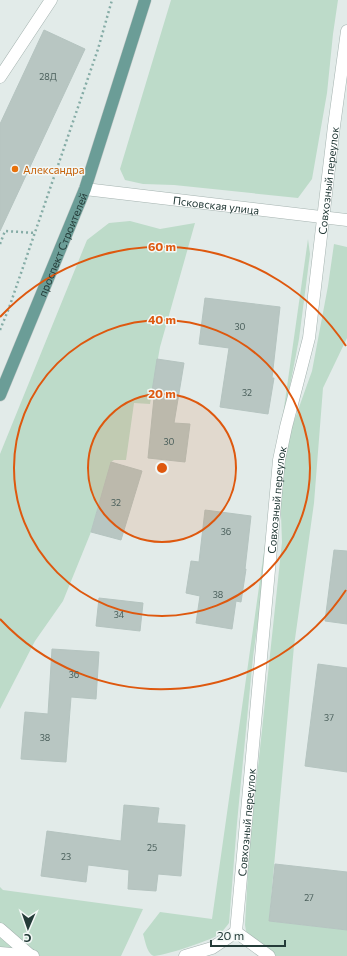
<svg xmlns="http://www.w3.org/2000/svg" width="347" height="956" viewBox="0 0 347 956" font-family="Commissioner,sans-serif">
  <style>
    .green { fill: #bddbc9 }
    .building { fill: #b8c6c2; stroke: #b5c4c0 }
    .lines { fill: none; stroke-linecap: round; stroke-linejoin: round }
    .minor-casing { stroke: #a5b3b0; stroke-width: 13 }
    .major-casing { stroke: #c2c8c7; stroke-width: 13 }
    .path { stroke: #85aca6; stroke-width: 2.5; stroke-dasharray: 2 3; stroke-linecap: butt }
    .minor { stroke: #fff; stroke-width: 12 }
    .major { stroke: #6b9d97; stroke-width: 12 }
    .ring { fill: none; stroke: #de580e; stroke-width: 2 }
    .food-dot { fill: #e8710a; stroke: #f3f8f6; stroke-width: 1.5 }
    .labels { text-anchor: middle; dominant-baseline: central; stroke-width: 3; stroke-linejoin: round; paint-order: stroke }
    .number-label { font-size: 9px; fill: #495e5a }
    .food-label { font-size: 11px; fill: #c56008; stroke: #f3f8f6; text-anchor: start }
    .street-label { font-size: 11px; fill: #243b38; stroke: #f3f8f6 }
    .centre { fill: #de580e; stroke: #f3f8f6; stroke-width: 2 }
    .ring-label { font-size: 12px; text-anchor: middle; font-weight: bold; fill: #de580e; stroke: #f3f8f6; stroke-width: 3; stroke-linejoin: round; paint-order: stroke }
  </style>
  <rect width="100%" height="100%" fill="#e2ebe9"/>
  <g class="green">
    <polygon points="171,0 338,0 333,34 327,93 312,179 298,198 174,185 143,184 125,180 120,169"/>
    <polygon points="130,221 160,229 195,223 160,347 150,404 134,403 126,460 114,460 111,462 91,532 63,601 35,641 0,709 0,454 87,240 109,223"/>
    <polygon points="308,239 310,254 299,339 279,443"/>
    <polygon points="334,244 347,247 347,338 323,388 314,503 294,646 269,921 347,930 347,956 276,956 256,942 246,931 245,925 249,852 282,542 280,487 288,438 312,371 328,286"/>
    <path d="M274,481L265,571L253,657L237,823L229,923C226,927 222,932 218,935C209,941 163,956 154,956C147,954 145,940 143,934L160,912L212,919Z"/>
    <polygon points="0,887 3,890 143,909 121,956 36,956 0,953"/>
  </g>
  <g class="building">
    <polygon points="44,30 85,49 0,231 0,124"/>
    <polygon points="205,298 280,307 272,378 274,378 268,414 220,407 229,348 199,344"/>
    <polygon points="157,359 184,363 174,423 190,424 185,462 148,458 154,398 151,398"/>
    <polygon points="111,462 142,471 121,540 91,532"/>
    <polygon points="205,510 251,516 245,569 246,569 241,602 236,601 232,629 196,623 200,596 186,593 191,561 199,562"/>
    <polygon points="334,550 347,551 347,624 325,621"/>
    <polygon points="99,598 143,603 140,631 96,626"/>
    <polygon points="52,649 99,652 96,699 71,697 66,762 21,759 25,712 48,714"/>
    <polygon points="318,664 347,668 347,772 305,766"/>
    <polygon points="124,805 159,808 157,823 185,825 181,876 158,874 156,891 128,889 129,870 88,865 86,882 41,876 47,831 121,841"/>
    <polygon points="275,864 347,872 347,930 269,921"/>
  </g>
  <g class="lines">
    <g class="minor-casing">
      <g id="minor">
        <polyline points="0,77 51,0"/>
        <path id="s1" d="M85,189L347,220"/>
        <polyline points="0,929 31,956"/>
        <polyline points="0,953 33,956"/>
        <polyline points="185,956 212,948 236,932"/>
        <path id="s2" d="M269,956L236,932L279,460L286,427L309,338L334,126L347,31"/>
      </g>
    </g>
    <g class="major-casing">
      <g id="major">
        <path id="s3" d="M0,395L85,189L145,0"/>
      </g>
    </g>
    <g class="path">
      <polyline points="0,244 5,231 35,233"/>
      <polyline points="0,330 9,308 98,49 112,0"/>
    </g>
    <use href="#minor" class="minor"/>
    <use href="#major" class="major"/>
  </g>
  <circle cx="162" cy="468" r="74" fill="#de580e" fill-opacity=".12"/>
  <g class="ring">
    <circle cx="162" cy="468" r="74"/>
    <circle cx="162" cy="468" r="148"/>
    <path d="M346 590A221 221 0 0 1 0 619M0 317A221 221 0 0 1 346 346"/>
  </g>
  <circle class="food-dot" cx="15" cy="169" r="4"/>
  <g class="labels">
    <g class="number-label">
      <text x="48" y="76">28Д</text>
      <text x="240" y="326">30</text>
      <text x="247" y="392">32</text>
      <text x="169" y="441">30</text>
      <text x="116" y="502">32</text>
      <text x="226" y="531">36</text>
      <text x="218" y="594">38</text>
      <text x="119" y="614">34</text>
      <text x="74" y="674">36</text>
      <text x="329" y="717">37</text>
      <text x="45" y="737">38</text>
      <text x="152" y="847">25</text>
      <text x="66" y="856">23</text>
      <text x="309" y="897">27</text>
    </g>
    <g class="food-label">
      <text x="23" y="169">Александра</text>
    </g>
    <g class="street-label">
      <text stroke="none"><textPath href="#s2" startOffset="799">Совхозный переулок</textPath></text>
      <text stroke="none"><textPath href="#s1" startOffset="132">Псковская улица</textPath></text>
      <text stroke="none"><textPath href="#s3" startOffset="163">проспект Строителей</textPath></text>
      <text stroke="none"><textPath href="#s2" startOffset="475">Совхозный переулок</textPath></text>
      <text stroke="none"><textPath href="#s2" startOffset="151">Совхозный переулок</textPath></text>
    </g>
  </g>
  <circle cx="162" cy="468" r="6" class="centre"/>
  <g class="ring-label">
    <text x="162" y="251">60 m</text>
    <text x="162" y="324">40 m</text>
    <text x="162" y="398">20 m</text>
  </g>
  <g transform="translate(28 928) rotate(182)" stroke="#f3f8f6" stroke-width="3" paint-order="stroke">
  <path d="M0-3L7 15L0 10L-7 15Z" fill="#243b38"/>
  <text y="-6" font-size="11" font-weight="bold" text-anchor="middle" fill="#243b38">С</text>
  </g>
  <path d="M211 940v6h74v-6" fill="none" stroke="#243b38" stroke-width="2"/>
  <text x="217" y="940" font-size="12" fill="#243b38" stroke="#f3f8f6" stroke-width="3" paint-order="stroke">20 m</text>
</svg>
